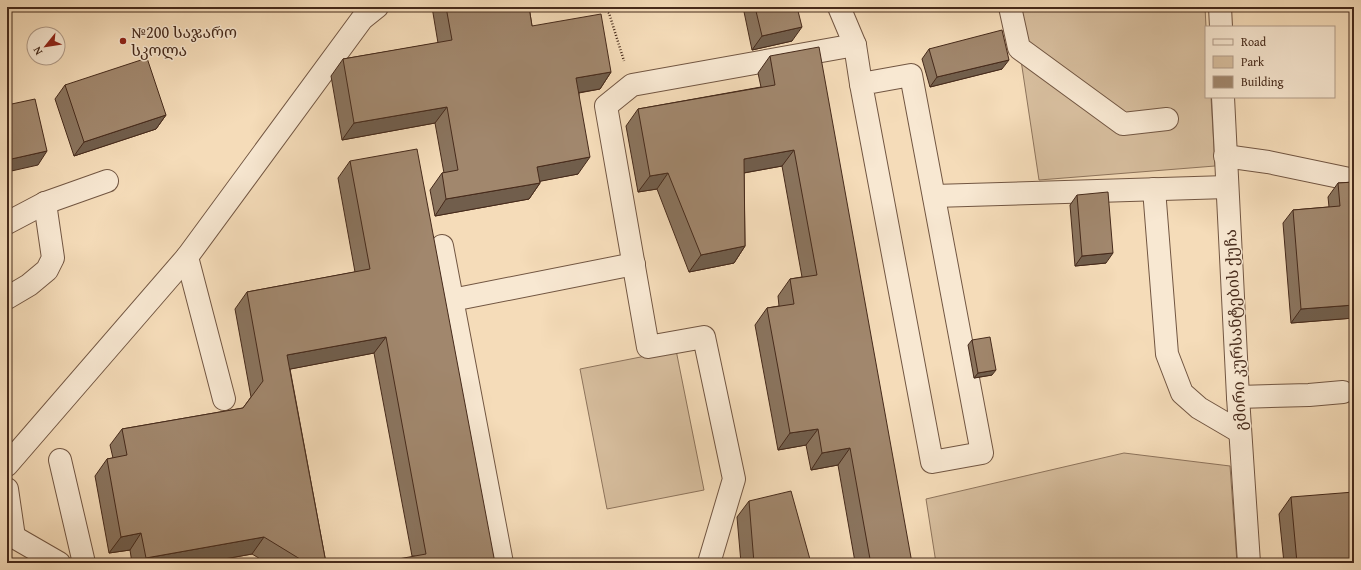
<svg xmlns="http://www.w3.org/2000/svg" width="1361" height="570" viewBox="0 0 1361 570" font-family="'Gentium Book Plus','Noto Serif Georgian',serif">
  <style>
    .green { fill: #d7be9e; stroke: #8e745c }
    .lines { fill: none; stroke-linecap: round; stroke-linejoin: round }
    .minor-casing { stroke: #725642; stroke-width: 24 }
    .path { stroke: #462a1b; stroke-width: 2.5; stroke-dasharray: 1 2; stroke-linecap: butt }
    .minor { stroke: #f8e8d2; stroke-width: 22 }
    .wall { fill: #8a745e; stroke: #462a1b }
    .shaded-wall { fill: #715e4c; stroke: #462a1b }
    .building { fill: #a1876d; stroke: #462a1b }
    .poi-dot { fill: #8f2418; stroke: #f8e8d2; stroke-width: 1.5 }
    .labels { text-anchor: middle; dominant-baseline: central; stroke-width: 3; stroke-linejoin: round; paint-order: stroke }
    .poi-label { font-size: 16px; fill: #462a1b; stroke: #f8e8d2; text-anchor: start }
    .street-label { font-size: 16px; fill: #462a1b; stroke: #f8e8d2 }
  </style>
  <rect width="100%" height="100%" fill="#f5dcb9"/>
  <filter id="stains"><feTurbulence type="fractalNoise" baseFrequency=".005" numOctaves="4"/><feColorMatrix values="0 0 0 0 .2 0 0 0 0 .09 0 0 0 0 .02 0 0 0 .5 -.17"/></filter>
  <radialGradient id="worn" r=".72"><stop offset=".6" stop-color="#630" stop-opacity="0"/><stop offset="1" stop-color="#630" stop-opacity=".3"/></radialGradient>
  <g class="green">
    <polygon points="1013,7 1205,7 1206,27 1206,97 1211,97 1215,166 1039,180"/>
    <polygon points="676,350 704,490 607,509 580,369"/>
    <polygon points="1124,453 1230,466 1237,563 936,563 926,499"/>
  </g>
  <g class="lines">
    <g class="minor-casing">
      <g id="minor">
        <polyline points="839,7 855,45 861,84"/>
        <polyline points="1010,7 1019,48 1123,124 1167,119"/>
        <polyline points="1220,7 1221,27"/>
        <polygon points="911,75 982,453 932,462 861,84"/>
        <polyline points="1223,97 1238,397 1249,563"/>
        <polyline points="1225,156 1268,162 1354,180"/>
        <polyline points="1154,189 1167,354 1182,393 1199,408 1240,432"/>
        <polyline points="934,196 1227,187"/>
        <polyline points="7,223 45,203 107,181"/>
        <polyline points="442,246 502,563"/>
        <polyline points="187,257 224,399"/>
        <polyline points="7,298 29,285 47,270 53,258 45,203"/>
        <polyline points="452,300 634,264"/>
        <polyline points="1238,397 1309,395 1343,392"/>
        <polyline points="60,460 84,563"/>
        <polyline points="7,465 187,257 362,19 377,7"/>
        <polyline points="7,489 14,537"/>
        <polyline points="7,533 59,563"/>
        <polyline points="709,563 734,479 704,337 648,347 606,106 632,85 855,45"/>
      </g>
    </g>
    <polyline class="path" points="601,7 609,13 624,61"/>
    <use href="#minor" class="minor"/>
  </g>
  <g class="wall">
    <polygon points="432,7 529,7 532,26 611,72 600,89 579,93 578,174 540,181 540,183 529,199 435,216 430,190 442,173 444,173 435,123 342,140 331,76 343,59 438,43"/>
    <polygon points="743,7 797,7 792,41 752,50"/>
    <polygon points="929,49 1002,69 930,87 922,59"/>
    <polygon points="770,56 912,563 855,562 838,465 811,470 806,445 778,450 755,325 767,308 779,306 778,296 790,279 802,277 782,166 744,173 745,246 734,263 689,272 657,189 638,192 626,126 638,109 761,87 758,73"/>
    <polygon points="65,85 166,115 156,129 74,156 55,99"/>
    <polygon points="350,161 495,563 412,556 374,353 290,369 326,563 267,563 252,554 202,563 132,563 130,550 109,553 95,476 107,459 113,458 110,445 122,429 243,408 251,397 235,309 247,292 355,272 338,178"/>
    <polygon points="1354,182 1354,318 1291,323 1283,223 1293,210 1329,207 1328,197 1338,183"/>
    <polygon points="1077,195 1106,263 1075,266 1070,205"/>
    <polygon points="972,340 992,375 974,378 968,345"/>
    <polygon points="1291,497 1354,563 1284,563 1279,514"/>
    <polygon points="749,501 811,563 741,563 737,517"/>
  </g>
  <g class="shaded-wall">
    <polygon points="802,27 792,41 752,50 762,36"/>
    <polygon points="1009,60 1002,69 930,87 937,77"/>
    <polygon points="611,72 600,89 564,95 576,78"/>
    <polygon points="447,107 435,123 342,140 354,123"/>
    <polygon points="166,115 156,129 74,156 84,142"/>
    <polygon points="794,150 782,166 732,175 744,159"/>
    <polygon points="47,151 38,165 7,172 7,160"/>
    <polygon points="590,157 578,174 526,184 537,167"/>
    <polygon points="668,173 657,189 638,192 650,176"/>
    <polygon points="540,183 529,199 435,216 446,199"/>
    <polygon points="745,246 734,263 689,272 701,255"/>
    <polygon points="1113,253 1106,263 1075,266 1082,256"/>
    <polygon points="1354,305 1354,318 1291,323 1301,309"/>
    <polygon points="386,337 374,353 275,372 287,355"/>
    <polygon points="996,370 992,375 974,378 978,373"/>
    <polygon points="818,429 806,445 778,450 790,433"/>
    <polygon points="850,448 838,465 811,470 822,453"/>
    <polygon points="141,533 130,550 109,553 121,537"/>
    <polygon points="264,537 252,554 202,563 143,563 146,558"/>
  </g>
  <g class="building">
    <polygon points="446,7 529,7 532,26 601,14 611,72 576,78 590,157 537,167 540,183 446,199 442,173 458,170 447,107 354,123 343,59 452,40"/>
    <polygon points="755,7 797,7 802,27 762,36"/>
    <polygon points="1002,30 1009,60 937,77 929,49"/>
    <polygon points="819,47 912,563 848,563 870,559 850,448 822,453 818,429 790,433 767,308 794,304 790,279 817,275 794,150 744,159 745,246 701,255 668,173 650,176 638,109 775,85 770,56"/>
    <polygon points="147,58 166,115 84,142 65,85"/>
    <polygon points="35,99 47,151 7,160 7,105"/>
    <polygon points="417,149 495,563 376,563 426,554 386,337 287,355 326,563 301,563 300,559 264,537 146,558 141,533 121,537 107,459 127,455 122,429 243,408 263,381 247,292 370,269 350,161"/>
    <polygon points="1354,182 1354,305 1301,309 1293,210 1340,206 1338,183"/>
    <polygon points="1108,192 1113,253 1082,256 1077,195"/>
    <polygon points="990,337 996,370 978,373 972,340"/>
    <polygon points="791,491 811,563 754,563 749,501"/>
    <polygon points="1354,492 1354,563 1297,563 1291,497"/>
  </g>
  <circle class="poi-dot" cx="123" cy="41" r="4"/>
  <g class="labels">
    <g class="poi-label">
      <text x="131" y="32">№200 საჯარო<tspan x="131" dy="18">სკოლა</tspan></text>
    </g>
    <g class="street-label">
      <text transform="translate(1235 330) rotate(-93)">გმირი კურსანტების ქუჩა</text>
    </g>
  </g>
  <rect width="1361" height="570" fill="none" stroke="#f5dcb9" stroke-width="24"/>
  <rect x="8" y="8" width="1345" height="554" fill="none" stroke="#462a1b" stroke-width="2"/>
  <rect x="12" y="12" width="1337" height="546" fill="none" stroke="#462a1b"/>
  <rect x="1205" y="26" width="130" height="72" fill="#f8e8d2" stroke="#b19c89"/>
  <rect x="1213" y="39" width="20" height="6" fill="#f8e8d2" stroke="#b19c89"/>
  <text x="1241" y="46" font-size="12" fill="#462a1b">Road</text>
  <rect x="1213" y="56" width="20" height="12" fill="#d7be9e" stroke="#b19c89"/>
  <text x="1241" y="66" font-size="12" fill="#462a1b">Park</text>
  <rect x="1213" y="76" width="20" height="12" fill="#a1876d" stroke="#b19c89"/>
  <text x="1241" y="86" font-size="12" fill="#462a1b">Building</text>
  <g transform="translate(46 46) rotate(240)"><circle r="19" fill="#f8e8d2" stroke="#b19c89"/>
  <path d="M0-3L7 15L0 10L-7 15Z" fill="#8f2418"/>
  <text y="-6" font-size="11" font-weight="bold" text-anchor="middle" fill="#462a1b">N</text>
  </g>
  <rect width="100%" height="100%" filter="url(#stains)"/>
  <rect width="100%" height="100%" fill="url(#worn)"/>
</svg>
